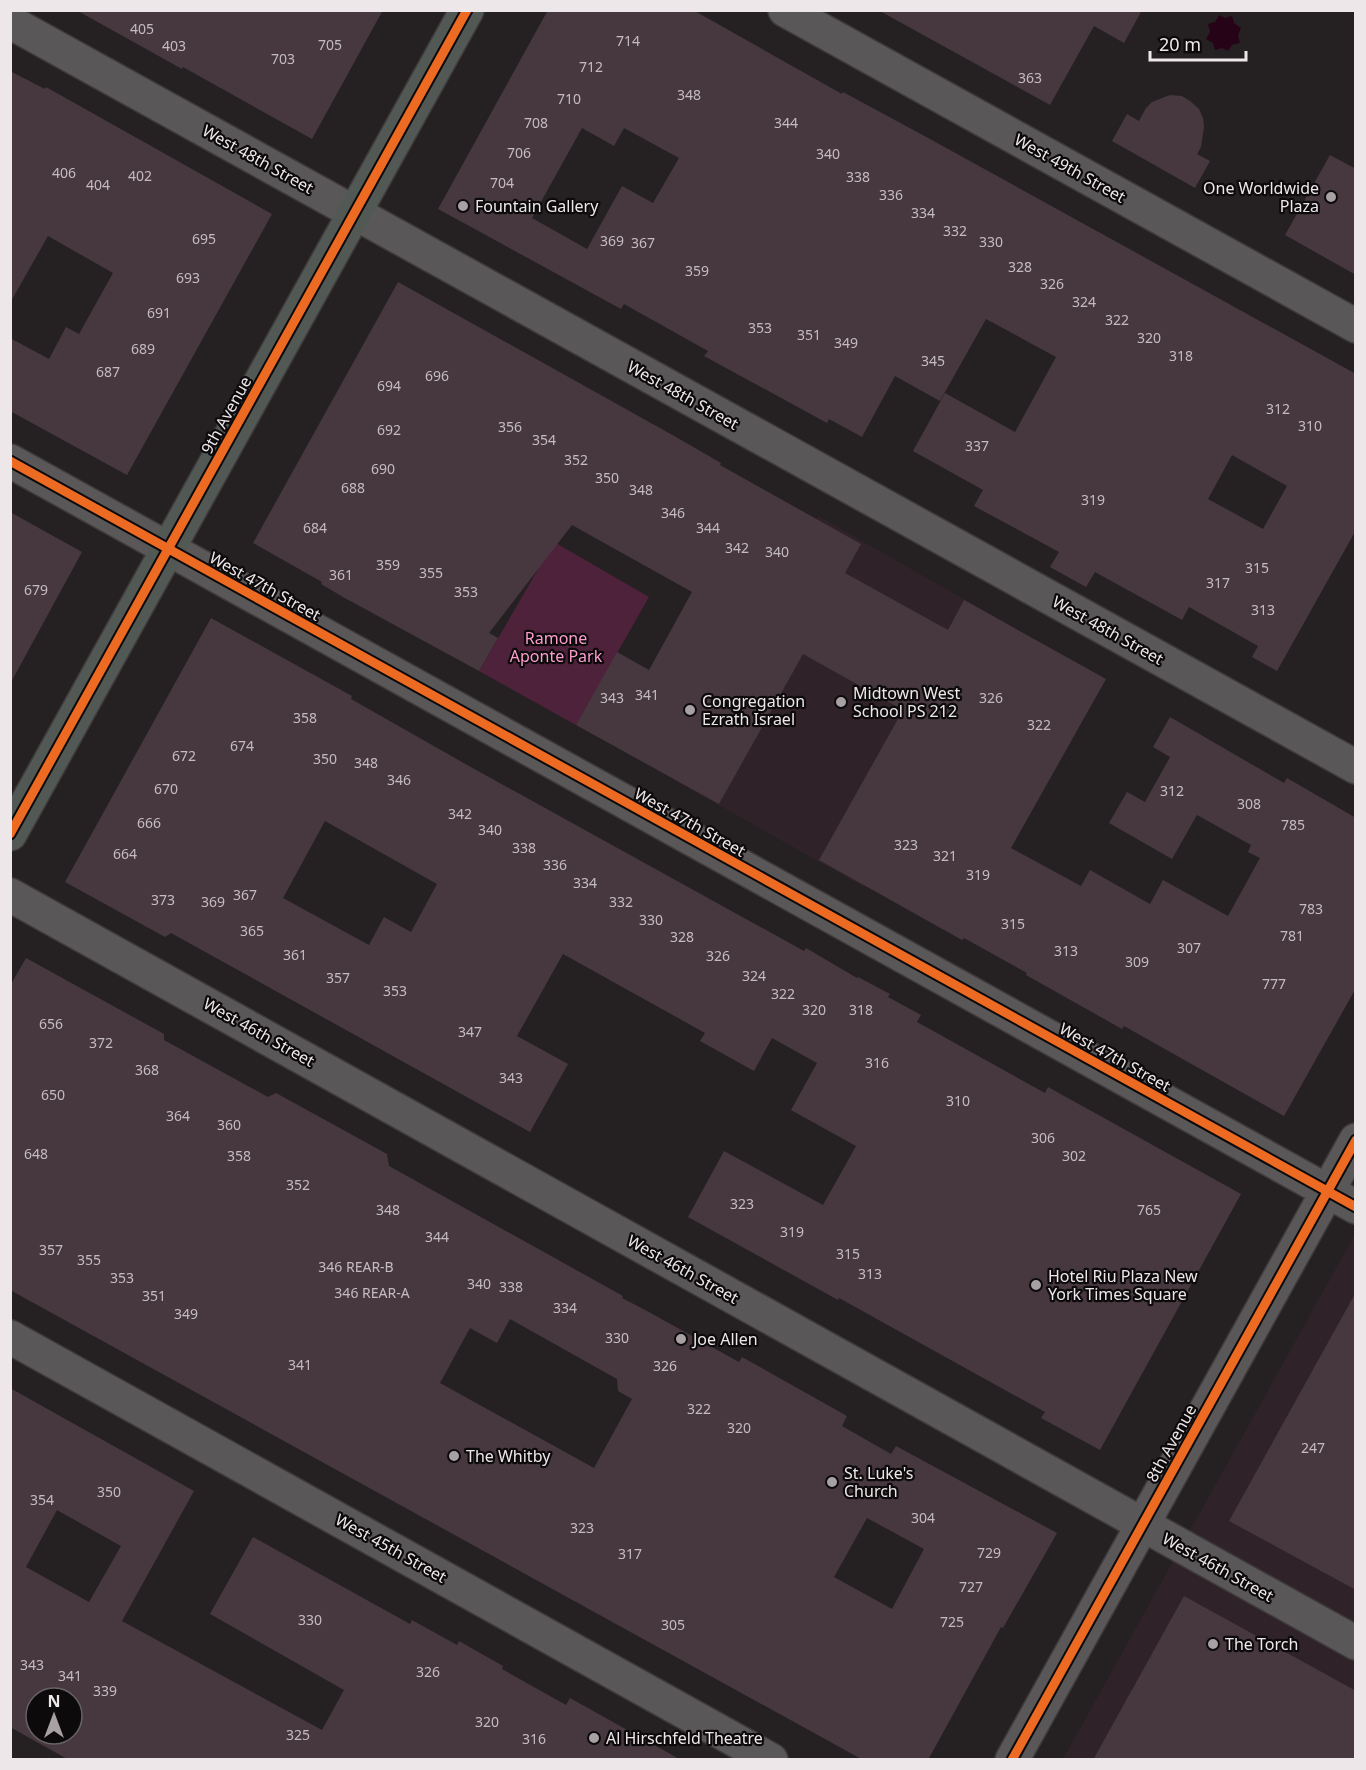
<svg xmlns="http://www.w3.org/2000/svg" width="1366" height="1770" viewBox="0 0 1366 1770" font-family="'Noto Sans',sans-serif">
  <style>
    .built { fill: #2f2228 }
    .green { fill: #4f223c }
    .water { fill: #270318 }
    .building { fill: #473840; fill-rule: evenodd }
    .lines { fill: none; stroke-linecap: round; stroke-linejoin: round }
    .street-casing { stroke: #3e3a3c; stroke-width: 36 }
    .secondary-casing { stroke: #3e3a3c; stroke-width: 36 }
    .primary-casing { stroke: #3e3a3c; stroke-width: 36 }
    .street { stroke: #5a5758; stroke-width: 33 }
    .secondary { stroke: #5a5758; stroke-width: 33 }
    .primary { stroke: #525954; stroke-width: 33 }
    .cycleway-casing { stroke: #0d0a0b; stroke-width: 13 }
    .cycleway { stroke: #ed6a23; stroke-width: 9 }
    .poi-dot { fill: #a7a1a4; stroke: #0d0a0b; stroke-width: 2 }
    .labels { text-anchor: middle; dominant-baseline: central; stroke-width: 4.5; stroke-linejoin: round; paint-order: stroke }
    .number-label { font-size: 14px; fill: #c4bbc0 }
    .street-label { font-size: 16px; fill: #ede7ea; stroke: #0d0a0b }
    .poi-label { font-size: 16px; fill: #ede7ea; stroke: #0d0a0b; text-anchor: start }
    .park-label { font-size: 16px; fill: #fc9dce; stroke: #0d0a0b }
  </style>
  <rect width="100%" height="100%" fill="#252022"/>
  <g class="built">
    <polygon points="818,516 1010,625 864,887 672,779"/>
    <polygon points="1355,1234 1355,1759 1063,1759"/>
  </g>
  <polygon class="green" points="554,542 649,597 576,725 479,671"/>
  <polygon class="water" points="1219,15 1225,18 1232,16 1234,23 1241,28 1238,35 1240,43 1232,45 1228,51 1222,48 1215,50 1213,43 1206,39 1210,32 1208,24 1215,22"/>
  <g class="building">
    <polygon points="76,10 383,10 312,139 183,67 182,69"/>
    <path d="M548,10H693L842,94L843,92L930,139L1356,374V530L1277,671L1252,657L1258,646L1189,607L1182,620L1095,572L1086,587L1050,567L1059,552L974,506L983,490L913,451L945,393L1015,432L1056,357L986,319L940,401L895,376L862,437L829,419L827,423L704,356L708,351L624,304L621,309L438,209ZM582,128L614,146L624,128L679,158L653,203L622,186L587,249L532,218ZM1232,455L1287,486L1263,529L1208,499Z"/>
    <polygon points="878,10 1142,10 1124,43 1094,26 1050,105"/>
    <polygon points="10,71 45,89 46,87 272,214 127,475 10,411 10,338 49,359 66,327 79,334 113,273 48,236 10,303"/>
    <polygon points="1170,95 1182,96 1190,101 1199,109 1203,118 1204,127 1201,147 1197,154 1210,161 1195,188 1112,141 1127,114 1139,121 1146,108 1152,102"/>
    <polygon points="1330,155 1356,169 1356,275 1285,235"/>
    <polygon points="398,282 676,437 721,463 720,465 861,544 845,573 948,630 964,600 1106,679 1011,848 1081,886 1090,870 1150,904 1163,880 1228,916 1260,858 1248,852 1251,845 1197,815 1172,859 1109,823 1127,792 1145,802 1170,757 1153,747 1170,717 1284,783 1287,778 1356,818 1356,988 1284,1116 1124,1026 1122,1029 1026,975 1027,973 964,938 962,940 819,860 903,710 803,654 719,804 576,725 617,652 649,670 692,592 572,525 489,633 498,638 479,671 343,597 321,584 322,582 253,543"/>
    <polygon points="10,512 82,552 10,684"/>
    <path d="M211,618L352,696L351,699L469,766L804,951L806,948L857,978L858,977L890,994L888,997L921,1015L917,1022L1045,1093L1048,1087L1241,1194L1100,1450L1041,1418L1045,1412L985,1379L839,1298L838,1300L688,1217L724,1151L823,1205L856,1146L791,1110L817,1063L772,1038L754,1071L700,1041L705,1033L563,954L517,1036L568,1064L530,1132L171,933L165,937L65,882ZM325,821L437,884L411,932L384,917L369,945L283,898Z"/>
    <path d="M26,958L164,1034V1040L268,1097L276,1093L387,1154L389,1166L623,1296L622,1298L647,1311L739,1362L742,1357L847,1416L842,1426L891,1454L896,1446L1057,1533L1003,1628L1001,1627L928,1760H863L10,1290V986ZM510,1319L617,1379L618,1391L632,1399L594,1468L440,1383L470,1328L497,1343ZM867,1518L924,1549L892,1609L834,1577Z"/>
    <polygon points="1356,1292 1356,1590 1229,1521"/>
    <path d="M10,1388L194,1491L122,1621L322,1730L344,1690L210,1614L253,1537L410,1624L412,1620L457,1645L459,1641L503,1666L502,1669L566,1705L570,1698L681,1760H69L10,1727ZM57,1510L121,1546L89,1602L26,1567ZM36,1698H72V1734H36Z"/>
    <polygon points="1184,1596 1356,1691 1356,1760 1093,1760"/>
  </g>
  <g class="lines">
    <g class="street-casing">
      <g id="street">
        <polyline points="10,22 1356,767"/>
        <polyline points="10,461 1356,1207"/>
      </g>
    </g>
    <g class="secondary-casing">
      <g id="secondary">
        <polyline points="785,10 1356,326"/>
        <polyline points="10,895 1356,1643"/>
        <polyline points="10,1337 771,1760"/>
        <polyline points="1012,1760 1356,1140"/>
      </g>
    </g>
    <g class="primary-casing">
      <polyline id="primary" points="10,834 467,10"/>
    </g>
    <use href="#street" class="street"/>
    <use href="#secondary" class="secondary"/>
    <use href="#primary" class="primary"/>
    <g class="cycleway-casing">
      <g id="cycleway">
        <polyline points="10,461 1356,1207"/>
        <polyline points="10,834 467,10"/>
        <polyline points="1012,1760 1356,1140"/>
      </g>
    </g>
    <use href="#cycleway" class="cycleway"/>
  </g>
  <g class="poi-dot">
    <circle cx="1331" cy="197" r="6"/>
    <circle cx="463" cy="206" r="6"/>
    <circle cx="841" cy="702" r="6"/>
    <circle cx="690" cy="710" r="6"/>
    <circle cx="1036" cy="1285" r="6"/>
    <circle cx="681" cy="1339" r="6"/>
    <circle cx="454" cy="1456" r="6"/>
    <circle cx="832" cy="1482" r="6"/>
    <circle cx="1213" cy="1644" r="6"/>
    <circle cx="594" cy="1738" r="6"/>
  </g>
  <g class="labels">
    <g class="number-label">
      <text x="142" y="28">405</text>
      <text x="628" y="40">714</text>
      <text x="330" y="44">705</text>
      <text x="174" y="45">403</text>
      <text x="283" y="58">703</text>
      <text x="591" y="66">712</text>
      <text x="1030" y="77">363</text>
      <text x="689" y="94">348</text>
      <text x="569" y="98">710</text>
      <text x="536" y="122">708</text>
      <text x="786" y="122">344</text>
      <text x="519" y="152">706</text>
      <text x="828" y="153">340</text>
      <text x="64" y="172">406</text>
      <text x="140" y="175">402</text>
      <text x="858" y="176">338</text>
      <text x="502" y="182">704</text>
      <text x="98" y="184">404</text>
      <text x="891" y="194">336</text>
      <text x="923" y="212">334</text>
      <text x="955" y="230">332</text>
      <text x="204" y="238">695</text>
      <text x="612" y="240">369</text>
      <text x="991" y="241">330</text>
      <text x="643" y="242">367</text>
      <text x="1020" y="266">328</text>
      <text x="697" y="270">359</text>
      <text x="188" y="277">693</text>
      <text x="1052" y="283">326</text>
      <text x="1084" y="301">324</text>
      <text x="159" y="312">691</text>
      <text x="1117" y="319">322</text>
      <text x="760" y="327">353</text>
      <text x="809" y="334">351</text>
      <text x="1149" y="337">320</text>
      <text x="846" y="342">349</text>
      <text x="143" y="348">689</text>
      <text x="1181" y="355">318</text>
      <text x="933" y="360">345</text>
      <text x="108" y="371">687</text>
      <text x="437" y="375">696</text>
      <text x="389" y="385">694</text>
      <text x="1278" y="408">312</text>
      <text x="1310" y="425">310</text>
      <text x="510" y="426">356</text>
      <text x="389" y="429">692</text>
      <text x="544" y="439">354</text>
      <text x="977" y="445">337</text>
      <text x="576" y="459">352</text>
      <text x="383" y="468">690</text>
      <text x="607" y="477">350</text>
      <text x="353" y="487">688</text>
      <text x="641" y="489">348</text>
      <text x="1093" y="499">319</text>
      <text x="673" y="512">346</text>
      <text x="315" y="527">684</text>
      <text x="708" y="527">344</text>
      <text x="737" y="547">342</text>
      <text x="777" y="551">340</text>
      <text x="388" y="564">359</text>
      <text x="1257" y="567">315</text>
      <text x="431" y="572">355</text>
      <text x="341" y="574">361</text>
      <text x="1218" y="582">317</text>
      <text x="36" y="589">679</text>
      <text x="466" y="591">353</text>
      <text x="1263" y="609">313</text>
      <text x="647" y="694">341</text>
      <text x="612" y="697">343</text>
      <text x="991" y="697">326</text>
      <text x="305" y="717">358</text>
      <text x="1039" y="724">322</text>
      <text x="242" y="745">674</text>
      <text x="184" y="755">672</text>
      <text x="325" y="758">350</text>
      <text x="366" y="762">348</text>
      <text x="399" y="779">346</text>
      <text x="166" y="788">670</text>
      <text x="1172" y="790">312</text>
      <text x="1249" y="803">308</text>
      <text x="460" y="813">342</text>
      <text x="149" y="822">666</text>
      <text x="1293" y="824">785</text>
      <text x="490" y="829">340</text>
      <text x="906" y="844">323</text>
      <text x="524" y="847">338</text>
      <text x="125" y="853">664</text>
      <text x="945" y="855">321</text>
      <text x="555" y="864">336</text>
      <text x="978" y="874">319</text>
      <text x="585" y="882">334</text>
      <text x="245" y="894">367</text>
      <text x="163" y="899">373</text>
      <text x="213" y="901">369</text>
      <text x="621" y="901">332</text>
      <text x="1311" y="908">783</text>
      <text x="651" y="919">330</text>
      <text x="1013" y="923">315</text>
      <text x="252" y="930">365</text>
      <text x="1292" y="935">781</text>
      <text x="682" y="936">328</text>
      <text x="1189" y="947">307</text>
      <text x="1066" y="950">313</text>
      <text x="295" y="954">361</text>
      <text x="718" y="955">326</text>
      <text x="1137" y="961">309</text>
      <text x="754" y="975">324</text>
      <text x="338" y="977">357</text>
      <text x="1274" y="983">777</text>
      <text x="395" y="990">353</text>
      <text x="783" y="993">322</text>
      <text x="814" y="1009">320</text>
      <text x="861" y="1009">318</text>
      <text x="51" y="1023">656</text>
      <text x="470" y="1031">347</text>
      <text x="101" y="1042">372</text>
      <text x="877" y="1062">316</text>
      <text x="147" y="1069">368</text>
      <text x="511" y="1077">343</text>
      <text x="53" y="1094">650</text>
      <text x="958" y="1100">310</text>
      <text x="178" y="1115">364</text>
      <text x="229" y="1124">360</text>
      <text x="1043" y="1137">306</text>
      <text x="36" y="1153">648</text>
      <text x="239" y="1155">358</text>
      <text x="1074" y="1155">302</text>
      <text x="298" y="1184">352</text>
      <text x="742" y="1203">323</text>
      <text x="388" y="1209">348</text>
      <text x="1149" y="1209">765</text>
      <text x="792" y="1231">319</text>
      <text x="437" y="1236">344</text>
      <text x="51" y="1249">357</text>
      <text x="848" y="1253">315</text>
      <text x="89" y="1259">355</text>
      <text x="356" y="1266">346 REAR-B</text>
      <text x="870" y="1273">313</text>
      <text x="122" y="1277">353</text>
      <text x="479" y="1283">340</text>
      <text x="511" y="1286">338</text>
      <text x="372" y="1292">346 REAR-A</text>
      <text x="154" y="1295">351</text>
      <text x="565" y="1307">334</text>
      <text x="186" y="1313">349</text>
      <text x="617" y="1337">330</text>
      <text x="300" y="1364">341</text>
      <text x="665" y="1365">326</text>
      <text x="699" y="1408">322</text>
      <text x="739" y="1427">320</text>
      <text x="1313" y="1447">247</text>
      <text x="109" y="1491">350</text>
      <text x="42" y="1499">354</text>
      <text x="923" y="1517">304</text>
      <text x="582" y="1527">323</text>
      <text x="989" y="1552">729</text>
      <text x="630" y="1553">317</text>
      <text x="971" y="1586">727</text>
      <text x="310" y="1619">330</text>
      <text x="952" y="1621">725</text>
      <text x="673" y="1624">305</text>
      <text x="32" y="1664">343</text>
      <text x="428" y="1671">326</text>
      <text x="70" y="1675">341</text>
      <text x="105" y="1690">339</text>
      <text x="487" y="1721">320</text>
      <text x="298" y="1734">325</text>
      <text x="534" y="1738">316</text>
    </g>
    <g class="street-label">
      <text transform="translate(258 159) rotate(29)">West 48th Street</text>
      <text transform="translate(1070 168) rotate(29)">West 49th Street</text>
      <text transform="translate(683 395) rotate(29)">West 48th Street</text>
      <text transform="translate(226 415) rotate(-61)">9th Avenue</text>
      <text transform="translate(265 586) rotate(29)">West 47th Street</text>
      <text transform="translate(1108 630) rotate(29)">West 48th Street</text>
      <text transform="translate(690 822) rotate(29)">West 47th Street</text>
      <text transform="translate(259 1032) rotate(29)">West 46th Street</text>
      <text transform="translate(1115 1057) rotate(29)">West 47th Street</text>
      <text transform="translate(683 1269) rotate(29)">West 46th Street</text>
      <text transform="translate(1171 1443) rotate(-61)">8th Avenue</text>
      <text transform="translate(391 1548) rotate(29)">West 45th Street</text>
      <text transform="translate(1218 1567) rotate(29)">West 46th Street</text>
    </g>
    <g class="poi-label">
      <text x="1319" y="188" text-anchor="end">One Worldwide<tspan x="1319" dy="18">Plaza</tspan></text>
      <text x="475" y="206">Fountain Gallery</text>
      <text x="853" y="693">Midtown West<tspan x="853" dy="18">School PS 212</tspan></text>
      <text x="702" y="701">Congregation<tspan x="702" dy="18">Ezrath Israel</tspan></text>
      <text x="1048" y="1276">Hotel Riu Plaza New<tspan x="1048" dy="18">York Times Square</tspan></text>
      <text x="693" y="1339">Joe Allen</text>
      <text x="466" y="1456">The Whitby</text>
      <text x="844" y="1473">St. Luke's<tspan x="844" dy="18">Church</tspan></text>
      <text x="1225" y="1644">The Torch</text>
      <text x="606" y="1738">Al Hirschfeld Theatre</text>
    </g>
    <g class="park-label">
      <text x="556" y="638">Ramone<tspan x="556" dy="18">Aponte Park</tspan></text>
    </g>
  </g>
  <rect width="1366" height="1770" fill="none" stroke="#ede7ea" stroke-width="24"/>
  <g transform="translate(54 1716)"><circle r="28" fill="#0d0a0b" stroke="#676264" stroke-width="1.5"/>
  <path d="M0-4.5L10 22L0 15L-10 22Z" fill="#a7a1a4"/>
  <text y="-9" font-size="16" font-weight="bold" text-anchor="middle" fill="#ede7ea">N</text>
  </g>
  <path d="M1150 51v9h96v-9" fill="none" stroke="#ede7ea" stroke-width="3"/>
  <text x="1159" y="51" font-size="18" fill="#ede7ea" stroke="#0d0a0b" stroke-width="4.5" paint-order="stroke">20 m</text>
</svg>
